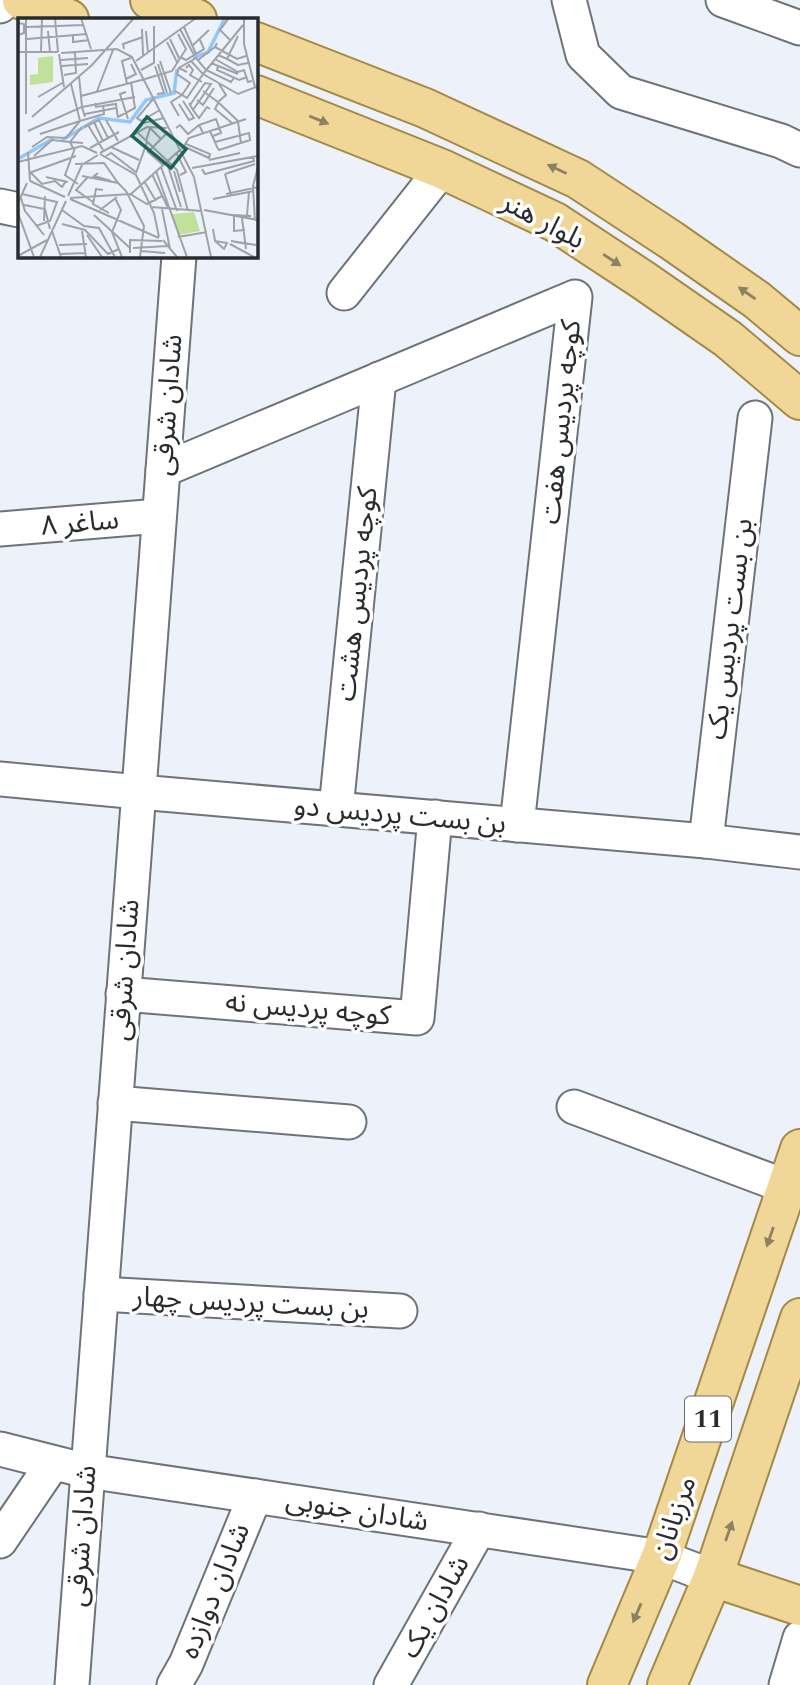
<svg xmlns="http://www.w3.org/2000/svg" width="800" height="1685" viewBox="0 0 800 1685" font-family="Spectral,'Noto Sans Arabic',serif">
  <style>
    .lines { fill: none; stroke-linecap: round; stroke-linejoin: round }
    .minor-casing { stroke: #6e737a; stroke-width: 37 }
    .major-casing { stroke: #a48946; stroke-width: 42 }
    .minor { stroke: #fff; stroke-width: 33 }
    .major { stroke: #f0d798; stroke-width: 38 }
    .oneway { fill: #8c8163 }
    .labels { text-anchor: middle; dominant-baseline: central; stroke-width: 7; stroke-linejoin: round; paint-order: stroke }
    .shield { fill: #fff; stroke: #696b6d; stroke-width: 2 }
    .shield-label { font-size: 26px; font-weight: bold; fill: #292b2e }
    .street-label { font-size: 28px; fill: #292b2e; stroke: #fff }
    .inset-river { fill: none; stroke: #92c7fa; stroke-width: 3.5 }
    .inset-road { fill: none; stroke: #9fa2a8; stroke-width: 2 }
    .view { fill: #1c6459; fill-opacity: 0.15; stroke: #1c6459; stroke-width: 3.5 }
    .inset-edge { fill: none; stroke: #292b2e; stroke-width: 3.5 }
  </style>
  <rect width="100%" height="100%" fill="#edf2fa"/>
  <g class="lines">
    <g class="minor-casing">
      <g id="minor">
        <polyline points="569,0 583,55 621,92 781,141 800,150"/>
        <polyline points="723,0 800,28"/>
        <polyline points="0,6 1,0"/>
        <polyline points="0,206 19,210"/>
        <polyline points="344,293 442,169"/>
        <polyline points="163,470 575,297 517,825"/>
        <polyline points="0,529 159,516"/>
        <polyline points="0,779 139,792 706,841 800,852"/>
        <polyline points="336,809 379,379"/>
        <polyline points="706,841 755,418"/>
        <polyline points="123,994 417,1018 435,817"/>
        <polyline points="115,1103 349,1122"/>
        <polyline points="574,1107 787,1187"/>
        <polyline points="101,1294 400,1311"/>
        <polyline points="0,1449 87,1471 661,1557 713,1577"/>
        <polyline points="0,1541 53,1463"/>
        <polyline points="72,1685 179,256"/>
        <polyline points="174,1685 186,1664 255,1496"/>
        <polyline points="391,1685 479,1529"/>
        <polyline points="786,1685 800,1638"/>
      </g>
    </g>
    <g class="major-casing">
      <g id="major">
        <polyline points="22,0 69,19"/>
        <polyline points="150,0 197,19"/>
        <polyline points="256,42 425,108 578,179 671,240 757,300 800,336"/>
        <polyline points="256,95 442,169 555,222 643,280 728,339 800,400"/>
        <polyline points="713,1577 800,1606"/>
        <polyline points="607,1685 661,1557 800,1149"/>
        <polyline points="667,1685 713,1577 800,1318"/>
      </g>
    </g>
    <use href="#minor" class="minor"/>
    <use href="#major" class="major"/>
  </g>
  <defs><path id="oneway-solid" d="M-6-.8H1V-3.2L6.5 0L1 3.2V.8H-6Z" transform="scale(1.75)"/></defs>
  <g class="oneway">
    <use href="#oneway-solid" transform="translate(319 120) rotate(22)"/>
    <use href="#oneway-solid" transform="translate(557 169) rotate(-155)"/>
    <use href="#oneway-solid" transform="translate(612 260) rotate(33)"/>
    <use href="#oneway-solid" transform="translate(747 293) rotate(-145)"/>
    <use href="#oneway-solid" transform="translate(770 1237) rotate(109)"/>
    <use href="#oneway-solid" transform="translate(729 1531) rotate(-71)"/>
    <use href="#oneway-solid" transform="translate(637 1613) rotate(113)"/>
  </g>
  <g class="labels">
    <rect class="shield" x="685" y="1396.5" width="46" height="45" rx="5"/>
    <g class="shield-label">
      <text x="708" y="1419">11</text>
    </g>
    <g class="street-label">
      <text transform="translate(543 221) rotate(28)">بلوار هنر</text>
      <text transform="translate(168 405) rotate(-86)">شادان شرقی</text>
      <text transform="translate(561 422) rotate(-84)">کوچه پردیس هفت</text>
      <text transform="translate(80 523) rotate(-5)">ساغر ٨</text>
      <text transform="translate(357 594) rotate(-84)">کوچه پردیس هشت</text>
      <text transform="translate(730 629) rotate(-83)">بن بست پردیس یک</text>
      <text transform="translate(400 815) rotate(5)">بن بست پردیس دو</text>
      <text transform="translate(125 970) rotate(-86)">شادان شرقی</text>
      <text transform="translate(308 1009) rotate(5)">کوچه پردیس نه</text>
      <text transform="translate(251 1303) rotate(3)">بن بست پردیس چهار</text>
      <text transform="translate(357 1511) rotate(9)">شادان جنوبی</text>
      <text transform="translate(674 1518) rotate(-71)">مرزبانان</text>
      <text transform="translate(82 1536) rotate(-86)">شادان شرقی</text>
      <text transform="translate(215 1591) rotate(-68)">شادان دوازده</text>
      <text transform="translate(435 1607) rotate(-61)">شادان یک</text>
    </g>
  </g>
  <g transform="translate(18 18)">
    <rect width="240" height="240" fill="#edf2fa"/>
    <path d="M35,38V64L12,67V57L20,56V40ZM176,194L182,213L160,217L154,196Z" fill="#c1e099"/>
    <path class="inset-river" d="M175,40L190,34L207,0M44,122L81,100L112,104L128,82L156,75L159,51M0,141L36,120"/>
    <path class="inset-road" d="M8,0V96M37,0L40,34M63,0L73,31M211,0L202,12L213,23M226,0V26L237,69M0,5L6,6V15L0,17M225,7L185,56L220,76L238,69L240,72M39,8L65,7M9,9L37,8M166,9L178,36M124,11L125,37M162,11L176,37M30,13L32,34M128,13L130,35M55,18V24L71,22M9,21L69,16M152,21L161,40M149,24L159,44M199,25L197,29L219,41L228,38M174,28L191,12M106,31L105,26L125,19M0,34H40M23,34L24,0M43,35L99,31L114,39L176,159L193,239M41,36L46,69M200,37L209,41L220,18M162,39L168,42L186,31L182,22M197,41L220,54L226,52L230,64L234,63M209,41L220,47L230,45M43,42L70,40M180,42L197,29M118,43L178,0M142,43L153,75M193,45L220,56M140,46L149,75M44,48L70,46M137,48L146,75L139,76M200,48L199,52L221,62L229,59M168,50L171,47L175,52L172,57L184,64M123,52L136,45V8M169,54L161,50L178,40L188,52L213,64L216,60M46,57L58,55L57,34M108,61L118,56L113,46M127,61L154,53L168,31L160,16M53,66L62,103L86,96L85,87M109,66L104,43L113,40M79,73L95,32M157,73L164,77L172,65L159,56L161,50M185,73L200,84L208,77L201,66M108,74L102,76L110,101M63,78L127,61M20,79L46,64M136,80L119,100L126,105L146,100M179,82L185,87L196,70M200,84L221,104M77,85L78,89L98,86L100,100M171,85L175,92L193,66L187,65L172,87M200,85L197,91L214,105M161,86L171,102L176,100L165,83M175,92L181,100L189,89L192,91M67,96L98,90M161,98L153,84L164,77L169,80L185,56L173,43M14,99L74,47L116,0M67,99L64,89L117,79M100,99L117,90L113,64M88,102L100,123M123,103L142,92M76,104L85,123M220,104L223,125M70,107L85,132M64,109L52,124L65,125M66,109L81,102L90,120M158,110L162,107L170,116L181,107M10,113L64,89L61,58M192,113L197,124L199,129L201,132L232,122L231,115L197,124M119,114L159,152L170,193M185,115L181,107L198,101L203,115L195,118M22,116L62,103M128,123L132,110L143,121M14,129L29,119L48,120L62,103M93,129L121,142M167,129L191,140L192,136L168,126M57,130L47,157L60,166M72,130L101,114M164,131L171,120L228,101M129,133L145,147M10,134L12,163M130,134L150,114M82,135L129,109L149,110M82,136L118,157L136,195L141,219M159,136L168,154L162,157M16,138L34,122L52,124L55,130M88,138L93,135L119,155M191,142L222,135M0,144L64,128L79,135M149,145L163,189M57,146L86,145L100,165M143,149L159,193M174,150L240,138M184,151L187,156L236,143L235,139M138,153L169,239M156,153L162,174M11,155L58,138M13,155L24,166L37,163L44,169L48,163M80,155L76,158L93,163M118,155L129,124M134,156L150,190M207,156L237,146M207,156L213,177M64,158L100,165L108,173L126,208L122,239M28,159L50,164M69,160L58,172L75,184M12,163L47,179M126,163L138,183M85,172L78,171L75,186L91,195M4,176L39,184L32,203L18,208M113,176L163,131M208,176L240,169M50,178L64,147L80,137M3,180L7,193L26,217M52,180L112,176L129,186L144,178M97,180L103,192L94,214L104,239M52,181L141,220M195,181L236,173M0,185L9,165M6,187L27,191L32,211M133,189L184,193M144,191L152,231M44,192L66,208L81,210L97,239M82,192L99,179M186,192L240,202M0,195L16,239M76,197L112,230M229,197L231,174M224,200L228,231M26,203L27,178M237,203L235,168L240,149M44,206L67,212L90,236L101,231M195,211L197,223L209,225L206,231L197,223M227,212L216,213V197L233,198M34,213L43,239M64,213L68,239M69,217L84,239M160,219L189,214M145,222L159,239M212,226L236,239M229,226L213,223L238,227M41,227L69,226M115,230L150,228M123,233L147,235M112,235V222L144,223M42,236L68,235M0,238L29,222M22,239L48,183"/>
    <path class="view" d="M129,99L168,131L153,150L114,118Z"/>
    <rect width="240" height="240" class="inset-edge"/>
  </g>
</svg>
